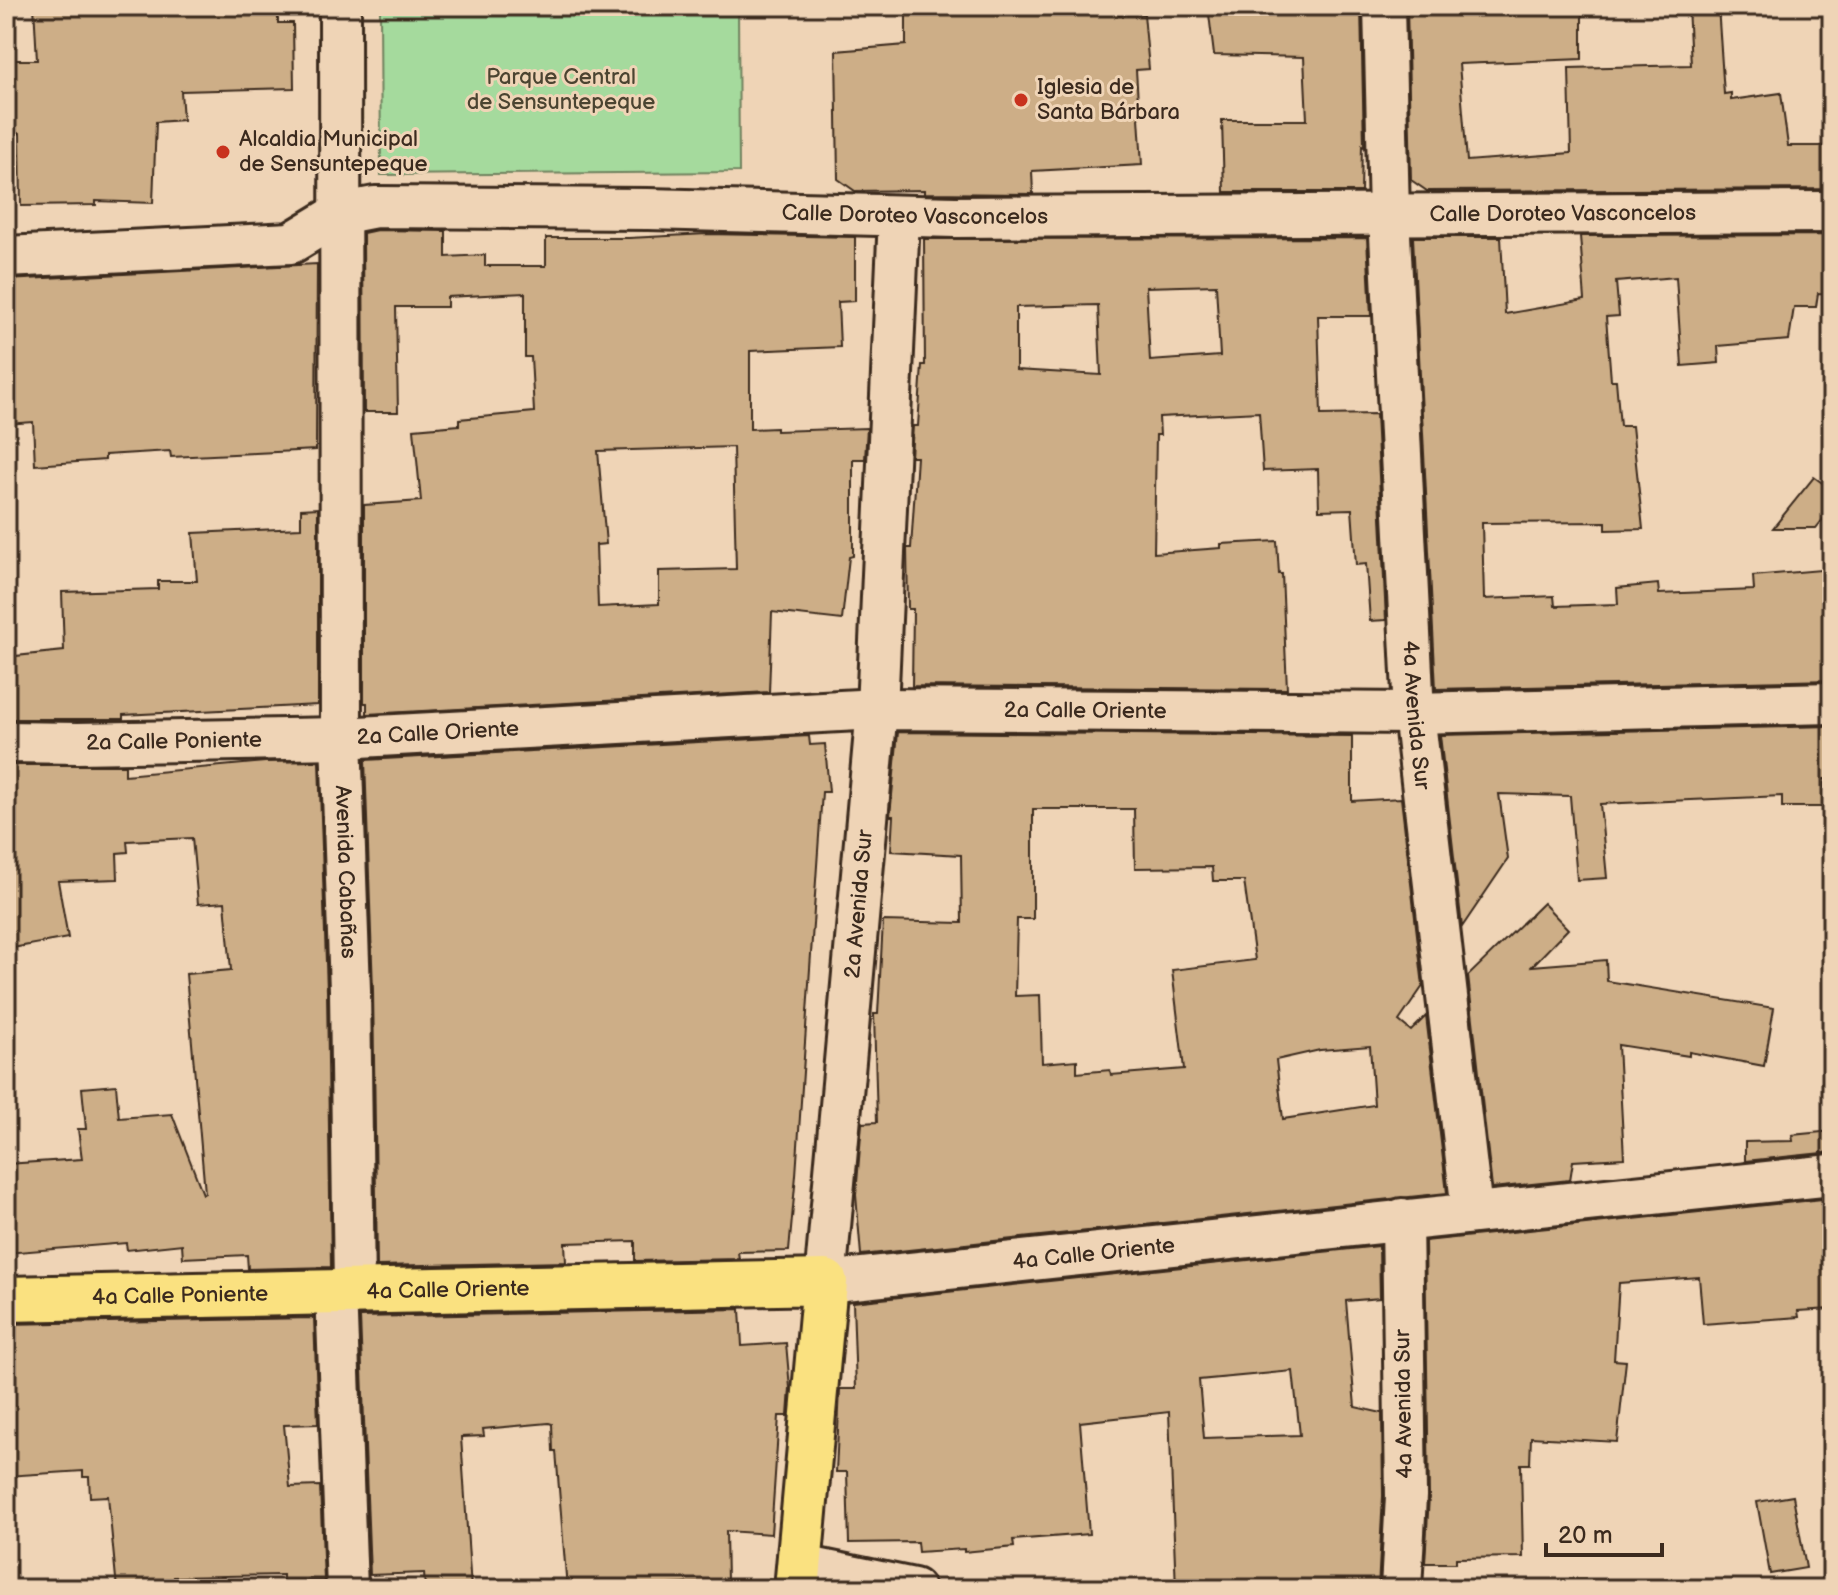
<svg xmlns="http://www.w3.org/2000/svg" width="1838" height="1595" viewBox="0 0 1838 1595" font-family="'Balsamiq Sans',sans-serif">
  <style>
    .green { fill: #a5da9d; stroke: #70825e; stroke-width: 2 }
    .building { fill: #cdae87; stroke: #3b2a1e; stroke-width: 2; fill-rule: evenodd }
    .lines { fill: none; stroke-linecap: round; stroke-linejoin: round }
    .minor-casing { stroke: #3b2a1e; stroke-width: 46 }
    .major-casing { stroke: #3b2a1e; stroke-width: 50 }
    .minor { stroke: #efd4b6; stroke-width: 40 }
    .major { stroke: #fae180; stroke-width: 44 }
    .poi-dot { fill: #c8321e; stroke: #efd4b6; stroke-width: 3 }
    .labels { text-anchor: middle; dominant-baseline: central; stroke-width: 6; stroke-linejoin: round; paint-order: stroke }
    .park-label { font-size: 22px; fill: #4b4431; stroke: #efd4b6 }
    .poi-label { font-size: 22px; fill: #3b2a1e; stroke: #efd4b6; text-anchor: start }
    .street-label { font-size: 22px; fill: #3b2a1e; stroke: #efd4b6 }
  </style>
  <rect width="100%" height="100%" fill="#efd4b6"/>
  <filter id="ink" filterUnits="userSpaceOnUse"><feTurbulence type="fractalNoise" baseFrequency=".0125" numOctaves="2"/><feDisplacementMap in="SourceGraphic" scale="16" xChannelSelector="R" yChannelSelector="G"/><feConvolveMatrix kernelMatrix="1 2 1 2 8 2 1 2 1" color-interpolation-filters="sRGB"/></filter>
  <g filter="url(#ink)">
    <polygon class="green" points="380,6 738,6 739,172 381,175"/>
    <g class="building">
      <polygon points="34,6 278,6 278,23 293,23 294,88 181,91 183,120 156,122 153,203 96,201 96,205 21,206 20,133 6,134 6,60 37,60"/>
      <polygon points="906,6 1119,6 1119,15 1144,14 1149,69 1136,70 1142,165 1032,171 1033,194 924,193 924,190 855,191 838,179 836,51 906,45"/>
      <polygon points="1208,6 1361,6 1364,147 1362,145 1361,192 1224,192 1222,120 1307,120 1304,57 1214,55"/>
      <polygon points="1407,6 1582,6 1582,59 1459,64 1467,161 1571,153 1569,68 1691,65 1688,6 1718,6 1724,94 1731,93 1731,100 1781,93 1788,146 1832,146 1832,189 1427,191 1411,180"/>
      <path d="M377,230L446,231V257L485,255V266H546V238H629L707,234L855,237V301L838,302L840,347L750,351V429L776,428V431L867,428L865,459H853V556L849,557L842,620L772,612L769,692L367,714V703H364V505L421,501L414,429L459,425V419L534,412L531,357H525V293L447,297V307H396L398,412H364L363,233ZM733,447L736,569L659,571V604L598,607L596,545L606,544L598,451Z"/>
      <polygon points="1832,235 1832,294 1818,293 1816,307 1794,307 1789,340 1718,346 1719,363 1682,366 1676,277 1616,282 1619,316 1606,317 1611,380 1616,380 1620,426 1632,426 1643,529 1606,530 1606,522 1482,523 1484,599 1554,596 1555,606 1618,604 1617,588 1658,584 1659,594 1754,590 1753,576 1832,569 1832,680 1436,689 1413,237 1501,237 1505,314 1585,300 1580,236"/>
      <path d="M1367,238L1371,316H1318L1321,415L1376,414L1386,620L1370,621L1366,564L1356,565L1352,509L1319,510L1318,469L1263,471L1259,412L1159,417L1160,435H1156L1154,553L1221,548V544L1277,541L1279,574H1282L1287,689L912,686L913,609H908L907,548H911L917,457H911L913,426H918L922,365H925L924,239ZM1216,285L1220,356L1150,361L1146,287ZM1098,305L1101,375L1016,370V307Z"/>
      <polygon points="317,264 316,450 171,457 170,451 105,455 105,460 35,465 33,422 6,424 6,280"/>
      <polygon points="1814,477 1832,490 1832,508 1816,528 1773,528"/>
      <polygon points="318,508 318,705 123,715 123,719 6,719 6,657 64,651 62,592 158,589 158,581 197,581 193,533 301,528 301,509"/>
      <polygon points="1832,726 1832,779 1824,779 1824,807 1782,807 1782,796 1600,804 1607,878 1577,880 1570,796 1499,794 1508,859 1462,927 1440,735"/>
      <path d="M898,732L1352,736V801L1401,798L1423,986L1399,1021L1411,1031L1426,1016L1447,1193L861,1255L856,1195L862,1123L877,1122L874,1014H878L883,921L962,923L961,855L891,851L893,816H890ZM1033,809H1134L1135,868L1212,867L1213,881H1244L1255,960L1172,970L1184,1069L1111,1075L1110,1070L1077,1073V1060L1042,1063L1040,995L1015,996L1017,919H1033ZM1370,1046L1374,1105L1283,1119L1276,1060L1320,1050Z"/>
      <polygon points="809,736 810,745 825,744 829,792 822,792 796,1175 789,1251 738,1252 739,1259 635,1261 635,1241 565,1243 566,1262 377,1266 373,990 365,760"/>
      <polygon points="319,761 327,991 331,1267 248,1269 247,1255 183,1258 182,1244 127,1250 126,1243 6,1253 6,1164 82,1159 78,1129 86,1129 82,1088 116,1085 119,1118 172,1114 203,1194 205,1193 186,974 231,970 225,902 198,904 192,838 127,841 128,852 117,853 118,879 58,881 68,938 12,948 6,916 6,765 125,765 125,775 265,762"/>
      <polygon points="1543,903 1568,929 1532,966 1606,960 1607,981 1774,1008 1764,1066 1689,1052 1689,1056 1618,1045 1624,1158 1573,1161 1570,1180 1492,1188 1468,976"/>
      <polygon points="1832,1131 1832,1152 1745,1161 1745,1142 1793,1141 1792,1135"/>
      <polygon points="1832,1198 1832,1309 1798,1311 1799,1317 1703,1324 1699,1277 1619,1283 1614,1360 1626,1361 1617,1442 1531,1437 1530,1464 1521,1464 1523,1557 1456,1558 1456,1563 1425,1563 1429,1496 1425,1241"/>
      <path d="M1379,1246L1380,1298L1346,1301L1355,1407L1382,1413L1383,1496L1378,1589H1176L1169,1412L1080,1422L1089,1534L1013,1540L1014,1547L964,1552V1549L918,1552L917,1542L849,1543L847,1472H836L840,1389H856L853,1302ZM1293,1371L1300,1435L1204,1438L1199,1380Z"/>
      <polygon points="740,1309 742,1346 786,1343 790,1388 788,1416 779,1416 771,1534 726,1531 727,1581 610,1589 567,1589 556,1451 553,1451 552,1424 549,1423 483,1429 484,1436 461,1437 471,1589 425,1589 424,1573 370,1575 360,1317"/>
      <polygon points="314,1318 318,1424 284,1425 290,1487 320,1486 324,1580 283,1581 283,1575 174,1577 174,1589 117,1589 108,1496 90,1497 89,1477 83,1477 83,1471 6,1476 6,1324"/>
      <polygon points="1793,1496 1806,1568 1770,1574 1757,1502"/>
    </g>
    <g class="lines">
      <g class="minor-casing">
        <g id="minor">
          <path id="s1" d="M340,6L341,738L350,990L354,1290"/>
          <path id="s2" d="M1384,6L1389,215L1414,713L1472,1211"/>
          <path id="s3" d="M899,217L877,709L825,1282L1832,1175"/>
          <path id="s4" d="M6,257L291,243L339,214L375,207L648,209L955,217L1832,212"/>
          <path id="s5" d="M6,742L78,743L341,738L877,709L1414,713L1832,703"/>
          <polyline points="336,1291 347,1589"/>
          <polyline points="798,1565 914,1589"/>
          <polyline points="1401,1589 1406,1496 1402,1219"/>
        </g>
      </g>
      <g class="major-casing">
        <g id="major">
          <path id="s6" d="M6,1299L825,1282L797,1589"/>
        </g>
      </g>
      <use href="#minor" class="minor"/>
      <use href="#major" class="major"/>
    </g>
  </g>
  <g class="poi-dot">
    <circle cx="1021" cy="100" r="8"/>
    <circle cx="223" cy="152" r="8"/>
  </g>
  <g class="labels">
    <g class="park-label">
      <text x="561" y="77">Parque Central<tspan x="561" dy="25">de Sensuntepeque</tspan></text>
    </g>
    <g class="poi-label">
      <text x="1037" y="87">Iglesia de<tspan x="1037" dy="25">Santa Bárbara</tspan></text>
      <text x="239" y="139">Alcaldia Municipal<tspan x="239" dy="25">de Sensuntepeque</tspan></text>
    </g>
    <g class="street-label">
      <text stroke="none"><textPath href="#s4" startOffset="1566">Calle Doroteo Vasconcelos</textPath></text>
      <text stroke="none"><textPath href="#s4" startOffset="918">Calle Doroteo Vasconcelos</textPath></text>
      <text stroke="none"><textPath href="#s5" startOffset="1080">2a Calle Oriente</textPath></text>
      <text stroke="none"><textPath href="#s2" startOffset="710">4a Avenida Sur</textPath></text>
      <text stroke="none"><textPath href="#s5" startOffset="432">2a Calle Oriente</textPath></text>
      <text stroke="none"><textPath href="#s5" startOffset="168">2a Calle Poniente</textPath></text>
      <text stroke="none"><textPath href="#s1" startOffset="866">Avenida Cabañas</textPath></text>
      <text transform="translate(859 904) rotate(-85)">2a Avenida Sur</text>
      <text stroke="none"><textPath href="#s3" startOffset="1338">4a Calle Oriente</textPath></text>
      <text stroke="none"><textPath href="#s6" startOffset="442">4a Calle Oriente</textPath></text>
      <text stroke="none"><textPath href="#s6" startOffset="174">4a Calle Poniente</textPath></text>
      <text transform="translate(1404 1404) rotate(-91)">4a Avenida Sur</text>
    </g>
  </g>
  <rect width="1838" height="1595" fill="none" stroke="#efd4b6" stroke-width="32"/>
  <rect x="16" y="16" width="1806" height="1563" fill="none" stroke="#3b2a1e" stroke-width="3" filter="url(#ink)"/>
  <path d="M1546 1543v12h116v-12" fill="none" stroke="#3b2a1e" stroke-width="4"/>
  <text x="1558" y="1543" font-size="24" fill="#3b2a1e" stroke="#efd4b6" stroke-width="6" paint-order="stroke">20 m</text>
</svg>
